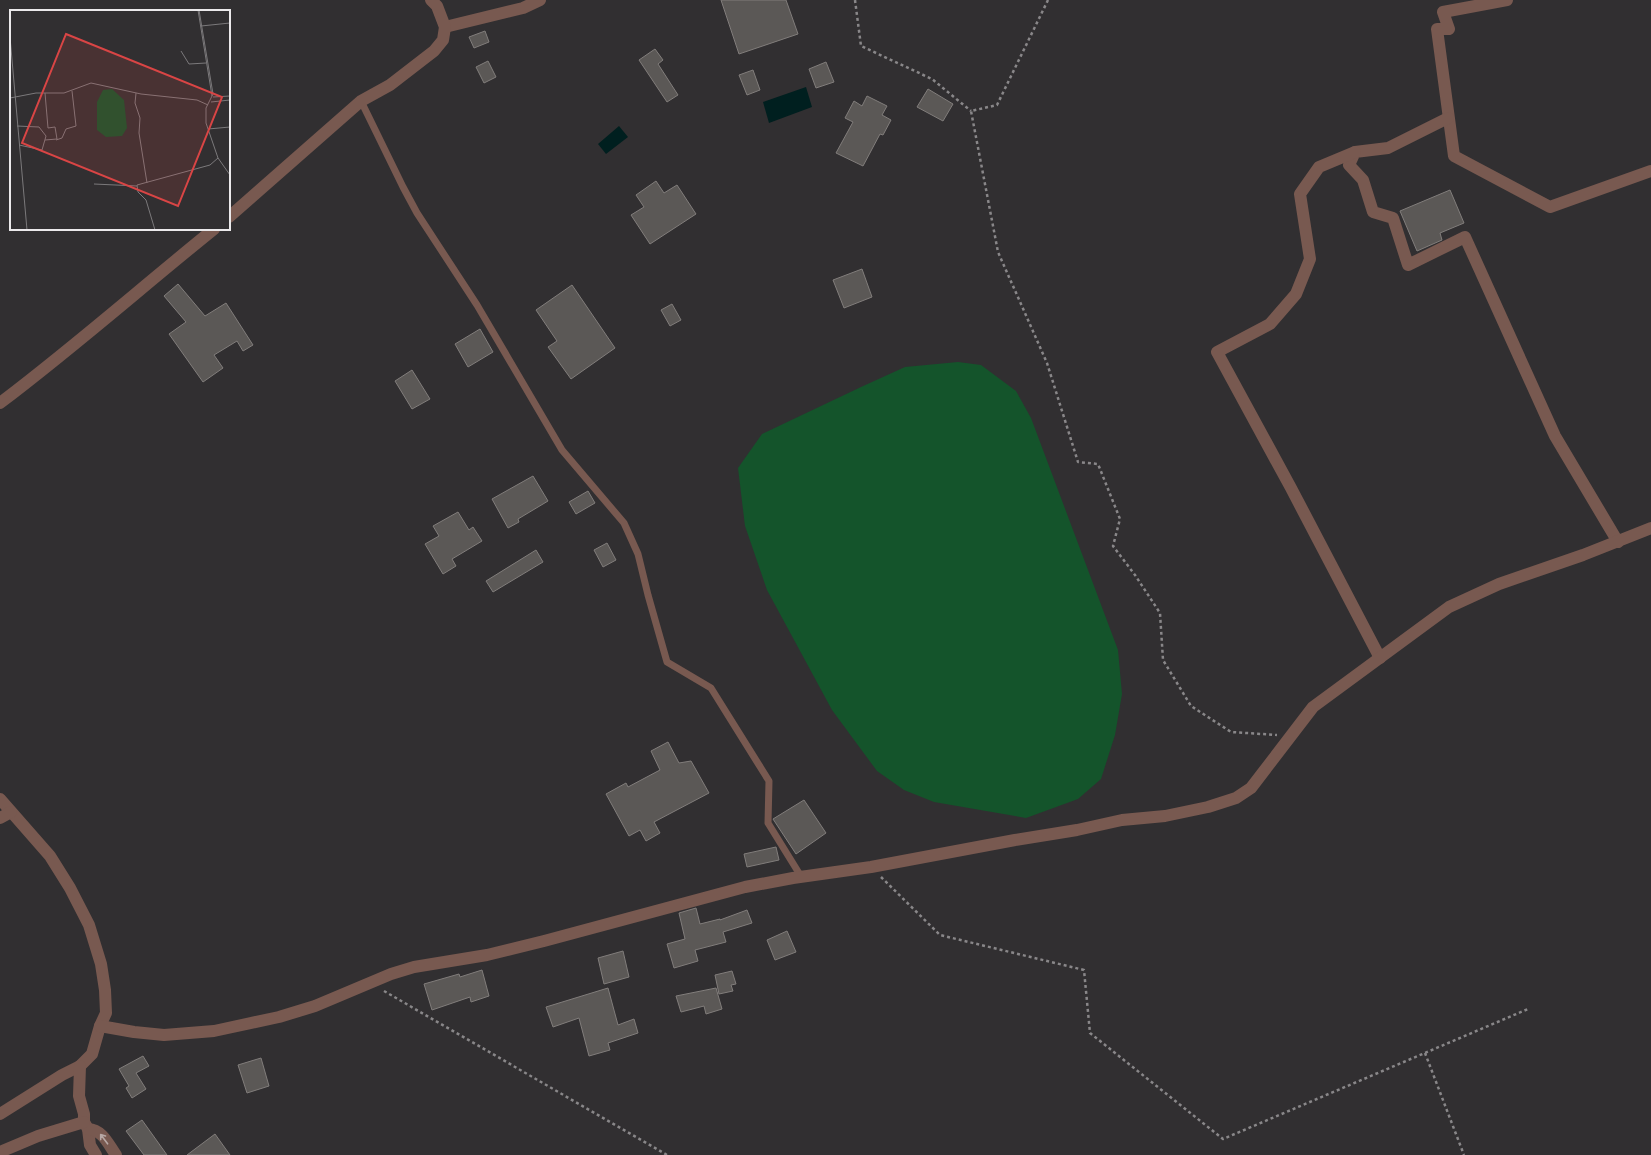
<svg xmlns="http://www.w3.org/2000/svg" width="1651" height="1155" viewBox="0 0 1651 1155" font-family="Manrope,sans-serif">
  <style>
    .green { fill: #14542b }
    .water { fill: #001f1f }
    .building { fill: #5b5856; stroke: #817d7b }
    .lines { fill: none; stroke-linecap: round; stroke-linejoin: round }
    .path { stroke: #898789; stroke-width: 2.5; stroke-dasharray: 3 3; stroke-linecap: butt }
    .lane { stroke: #785950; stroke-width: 7 }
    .street { stroke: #785950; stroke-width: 12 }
    .oneway { stroke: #b7a8a5 }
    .inset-road { fill: none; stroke: #7b797b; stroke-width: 1 }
    .view { fill: #d94545; fill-opacity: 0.15; stroke: #d94545; stroke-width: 2 }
    .inset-edge { fill: none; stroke: #ebe9eb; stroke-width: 2 }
  </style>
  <rect width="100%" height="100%" fill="#312f31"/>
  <polygon class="green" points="958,362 981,365 1016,391 1031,418 1118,650 1122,694 1115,735 1101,779 1078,799 1026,818 934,802 904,790 877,771 832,710 767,590 745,526 738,468 762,434 861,387 905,367"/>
  <g class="water">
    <polygon points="806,87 812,107 769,123 763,102"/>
    <polygon points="619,126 628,137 606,154 598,144"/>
  </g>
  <g class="building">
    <polygon points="721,0 786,0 798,34 739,54"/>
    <polygon points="485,31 489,42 474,48 469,37"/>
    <polygon points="655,49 663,60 658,64 678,95 667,102 639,60"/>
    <polygon points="488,61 496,77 484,83 476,67"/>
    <polygon points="826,62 834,82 816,88 809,69"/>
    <polygon points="753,70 760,90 747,95 739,75"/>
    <polygon points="928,89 953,104 943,121 917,107"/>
    <polygon points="867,96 887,106 882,115 891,120 883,135 880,134 863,166 836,153 853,122 845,118 854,101 862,106"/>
    <polygon points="656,181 664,193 677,185 696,214 650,244 631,215 644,207 636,195"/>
    <polygon points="1450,190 1464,223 1440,233 1442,240 1417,251 1400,211"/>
    <polygon points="862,269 872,297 844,308 833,280"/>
    <polygon points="178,284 205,316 226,303 253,345 243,351 237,341 214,355 223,368 203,382 169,334 186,322 164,296"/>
    <polygon points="572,285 615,348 571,379 548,347 557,341 536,310"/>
    <polygon points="672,304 681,320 670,326 661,310"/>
    <polygon points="480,329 493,352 468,367 455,344"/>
    <polygon points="412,370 430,399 412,409 395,381"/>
    <polygon points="533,476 548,501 518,519 519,522 508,528 492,499"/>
    <polygon points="588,491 595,503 576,514 569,502"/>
    <polygon points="458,512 469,530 473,527 482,541 452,559 456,566 443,574 425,544 439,536 433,526"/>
    <polygon points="607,543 616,560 603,567 594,550"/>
    <polygon points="536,550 543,562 493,592 486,581"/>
    <polygon points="668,742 679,763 691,761 709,793 654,822 660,833 646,841 640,830 629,836 606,794 626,783 628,787 660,770 651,751"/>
    <polygon points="804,800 826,833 796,854 773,819"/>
    <polygon points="776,847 779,860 747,867 744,854"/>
    <polygon points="696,908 700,924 720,919 720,920 747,910 752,923 723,932 726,942 695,950 698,961 674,968 667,944 685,939 679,913"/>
    <polygon points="787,931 796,952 775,960 767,940"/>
    <polygon points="623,951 629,977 604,984 598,958"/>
    <polygon points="482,970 489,996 471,1002 470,997 432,1010 424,984 459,974 460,977"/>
    <polygon points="732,971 736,984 731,985 733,991 719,994 715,975"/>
    <polygon points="608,988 618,1025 634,1019 638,1033 608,1043 610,1050 589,1056 579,1018 553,1027 546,1007"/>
    <polygon points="716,988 722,1009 706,1014 704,1006 681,1012 676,996"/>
    <polygon points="143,1056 149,1066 136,1073 146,1089 132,1098 126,1088 129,1086 119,1069"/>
    <polygon points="261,1058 269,1086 247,1093 238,1065"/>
    <polygon points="142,1120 167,1155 144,1155 126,1131"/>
    <polygon points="215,1134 230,1155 187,1155"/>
  </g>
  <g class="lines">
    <g class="path">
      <polyline points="855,0 861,46 932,79 971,111"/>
      <polyline points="1048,0 997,105 971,111 998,252 1047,363 1078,462 1098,464 1120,519 1113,546 1135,575 1160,613 1163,660 1191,706 1231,732 1277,735"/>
      <polyline points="881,877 940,935 1084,970 1090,1033 1223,1139 1528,1009"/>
      <polyline points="384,991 667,1155"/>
      <polyline points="1425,1053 1464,1155"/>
    </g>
    <polyline class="lane" points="361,101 403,187 417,213 477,305 562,450 624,523 638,554 648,595 667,662 711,688 769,781 768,823 802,878"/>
    <g class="street">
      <polyline points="1507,0 1443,12 1449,29 1437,29 1454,156 1550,207 1651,171"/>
      <polyline points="445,27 523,8 540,0"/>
      <polyline points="1448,118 1388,148 1355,152 1349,165 1363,180 1373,212 1393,218 1408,265 1465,237 1555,436 1618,542"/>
      <polyline points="1355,152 1319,167 1300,194 1310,259 1296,294 1270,324 1217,352 1291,488 1380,658"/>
      <polyline points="229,217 361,101 390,85 434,51 443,40 445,27 437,6 431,0"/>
      <path d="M0,403C73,348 142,287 214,229"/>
      <polyline points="0,799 50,856 70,888 89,925 101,964 105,990 106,1013 100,1026 92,1054 80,1066 62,1075 0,1114"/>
      <polyline points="0,818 11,812"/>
      <polyline points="100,1026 134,1032 164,1035 214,1031 279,1017 315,1006 391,974 414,967 487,955 544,941 745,887 793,878 871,867 1015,840 1077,830 1122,820 1165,816 1208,807 1236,798 1251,788 1313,707 1449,607 1499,584 1583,555 1651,528"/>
      <polyline points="80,1066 79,1096 84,1114 84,1122 88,1129 90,1145 96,1155"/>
      <path d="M88,1129C103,1130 108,1144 116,1155"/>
      <polyline points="0,1152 38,1136 84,1122"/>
    </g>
  </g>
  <defs><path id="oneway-shaft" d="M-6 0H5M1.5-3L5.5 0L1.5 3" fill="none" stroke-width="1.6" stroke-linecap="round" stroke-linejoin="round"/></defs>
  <use class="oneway" href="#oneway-shaft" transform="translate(104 1139) rotate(-127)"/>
  <g transform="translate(10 10)">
    <rect width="220" height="220" fill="#312f31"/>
    <path d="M102,79L114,90L117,118L112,126L96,127L87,120V92L93,80Z" fill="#14542b"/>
    <path class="inset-road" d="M188,0L202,86M189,0L203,84L196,98V113L208,148L220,165M191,16L220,13M0,27L17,220M171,41L179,54L196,53M126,83L125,93L130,108L129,123L137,173M203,87L220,86M0,88L26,83H54L81,73L131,84L187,90L198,95M201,92L220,90M7,116L29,117L36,126L32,140L9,135M198,119L220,117M35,130L47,129L45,117L38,118L35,83M46,130L52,128L56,119L66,116L62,81M84,174L127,176M145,220L136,190L128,182L127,175L200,155L208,148"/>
    <path class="view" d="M56,24L212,87L168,196L12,133Z"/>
    <rect width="220" height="220" class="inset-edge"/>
  </g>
</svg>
